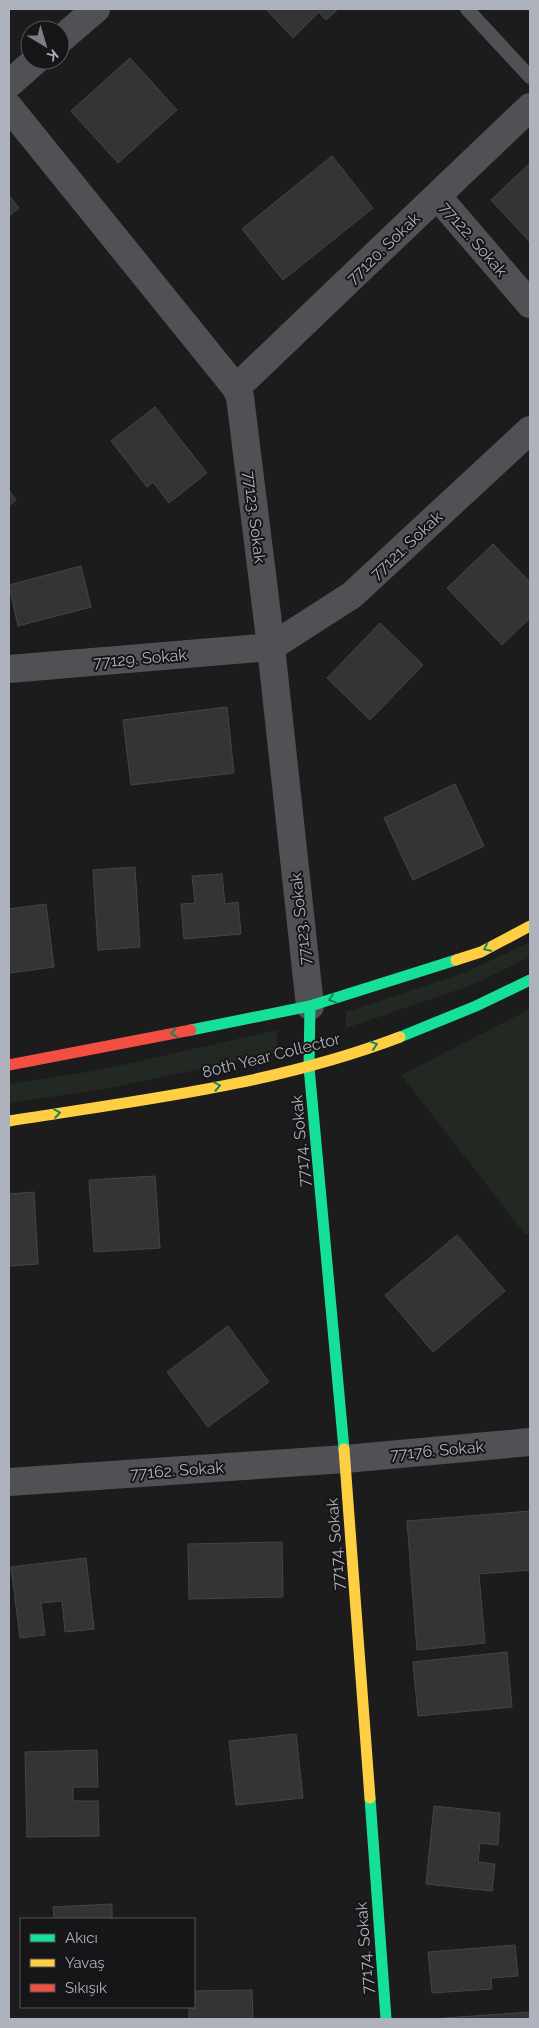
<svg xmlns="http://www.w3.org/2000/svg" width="539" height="2028" font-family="Raleway,sans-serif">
  <rect width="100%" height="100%" fill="#1c1c1c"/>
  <g fill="#222923">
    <path d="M530,942v15l-58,28 -126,43v-16l120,-40z"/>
    <path d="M530,1009v225h-5l-124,-159z"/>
    <path d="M277,1030l1,23 -173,36 -96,14v-19l91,-14z"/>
  </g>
  <g fill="#343434" stroke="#444548">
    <path d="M266,9h72l-12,11 -7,-8 -26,26z"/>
    <path d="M130,58l47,52 -59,53 -47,-52z"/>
    <path d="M332,156l41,52 -90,72 -41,-51z"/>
    <path d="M530,163v79l-39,-42z"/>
    <path d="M9,195l10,13 -10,8z"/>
    <path d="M155,407l52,66 -38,30 -16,-21 -6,5 -36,-46z"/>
    <path d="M9,490l7,10 -7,6z"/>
    <path d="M493,544l37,38v36l-28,27 -55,-57z"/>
    <path d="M81,566l10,41 -73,19 -9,-41z"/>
    <path d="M380,623l43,42 -53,55 -43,-42z"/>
    <path d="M227,707l7,66 -103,12 -8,-65z"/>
    <path d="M455,784l29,62 -71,34 -29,-62z"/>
    <path d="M135,867l5,80 -42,3 -5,-80z"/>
    <path d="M222,874l3,30 13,-2 3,32 -57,5 -3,-35 14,-1 -3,-27z"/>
    <path d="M46,904l8,63 -45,6v-64z"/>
    <path d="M155,1176l5,72 -66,4 -5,-72z"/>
    <path d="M34,1192l4,72 -29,2v-72z"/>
    <path d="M457,1235l48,56 -72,61 -48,-57z"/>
    <path d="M228,1326l41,56 -61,45 -41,-55z"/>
    <path d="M530,1511v59l-51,4 6,69 -68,7 -10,-129z"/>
    <path d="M282,1542l1,55 -94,2 -1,-55z"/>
    <path d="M86,1558l8,71 -29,3 -3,-31 -21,2 4,32 -25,3 -9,-71z"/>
    <path d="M507,1652l5,55 -94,9 -5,-54z"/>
    <path d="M296,1734l7,64 -67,7 -7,-64z"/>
    <path d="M97,1750l1,37h-25v14h25l1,35 -72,1 -2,-85z"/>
    <path d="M434,1806l66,7 -2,32 -18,-2 -2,19 17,2 -3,27 -66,-7z"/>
    <path d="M112,1904v15h-58l-1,-12z"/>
    <path d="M515,1945l3,31 -27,2 1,11 -60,4 -4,-41z"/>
    <path d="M252,1990l1,29h-64v-12h5v-16z"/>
    <path d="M530,2012v7h-99z"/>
  </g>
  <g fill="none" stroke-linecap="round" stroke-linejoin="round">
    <path stroke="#505155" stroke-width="14" d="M467,9l63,68"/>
    <g stroke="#505155" stroke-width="28">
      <path d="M60,40l36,-31"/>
      <path d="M9,84l27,-24"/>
      <path d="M9,107l227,281 4,9 31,250 39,359"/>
      <path d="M437,196l93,108"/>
      <path d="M236,388l294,-281"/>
      <path d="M9,669l262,-22 81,-52 178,-165"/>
      <path d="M9,1482l336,-23 185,-17"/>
    </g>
    <g stroke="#16e098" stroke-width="11">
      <path d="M310,1006l-1,61 35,382"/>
      <path d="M191,1030l119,-24 146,-46"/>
      <path d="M400,1037l76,-31 54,-26"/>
      <path d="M370,1798l16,221"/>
    </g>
    <g stroke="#ffcf43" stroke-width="11">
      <path d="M456,960l25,-8 49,-26"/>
      <path d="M9,1121c132,-21 265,-36 391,-84"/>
      <path d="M344,1449l26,349"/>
    </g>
    <path stroke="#f24e42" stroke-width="11" d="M9,1065l182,-35"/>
  </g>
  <defs><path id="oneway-chevron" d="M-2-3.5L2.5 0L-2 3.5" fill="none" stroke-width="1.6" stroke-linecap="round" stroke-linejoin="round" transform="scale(1.25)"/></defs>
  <g stroke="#16855e">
    <use href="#oneway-chevron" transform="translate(487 948) rotate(154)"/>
    <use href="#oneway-chevron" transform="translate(332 999) rotate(162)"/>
    <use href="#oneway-chevron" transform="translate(174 1033) rotate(169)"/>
    <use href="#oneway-chevron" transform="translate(374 1045) rotate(-18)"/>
    <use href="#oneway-chevron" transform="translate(217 1086) rotate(-11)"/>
    <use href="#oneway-chevron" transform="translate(57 1113) rotate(-9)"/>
  </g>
  <g text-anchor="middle" stroke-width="4" stroke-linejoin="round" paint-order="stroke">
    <g font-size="16" fill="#aeb2bc" stroke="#161618">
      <text transform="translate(474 239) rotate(49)" y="6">77122. Sokak</text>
      <text transform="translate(383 248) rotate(-44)" y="6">77120. Sokak</text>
      <text transform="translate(255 517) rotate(83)" y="6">77123. Sokak</text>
      <text transform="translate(406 545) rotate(-43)" y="6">77121. Sokak</text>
      <text transform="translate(140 658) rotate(-5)" y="6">77129. Sokak</text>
      <text transform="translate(300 919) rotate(-96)" y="6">77123. Sokak</text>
      <text transform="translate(271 1055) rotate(-14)" y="6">80th Year Collector</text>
      <text transform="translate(300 1141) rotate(-95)" y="6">77174. Sokak</text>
      <text transform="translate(437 1450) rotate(-5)" y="6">77176. Sokak</text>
      <text transform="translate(177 1470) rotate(-4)" y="6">77162. Sokak</text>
      <text transform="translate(335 1544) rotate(-94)" y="6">77174. Sokak</text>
      <text transform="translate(364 1948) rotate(-94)" y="6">77174. Sokak</text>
    </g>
  </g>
  <rect width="539" height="2028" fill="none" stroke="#aeb2bc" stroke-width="20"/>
  <rect x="20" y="1918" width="175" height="90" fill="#161618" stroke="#53545a"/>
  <rect x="30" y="1934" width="25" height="8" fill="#16e098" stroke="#53545a"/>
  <text x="65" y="1943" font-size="15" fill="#aeb2bc">Akıcı</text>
  <rect x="30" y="1959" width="25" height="8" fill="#ffcf43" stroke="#53545a"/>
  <text x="65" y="1968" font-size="15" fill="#aeb2bc">Yavaş</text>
  <rect x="30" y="1984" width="25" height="8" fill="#f24e42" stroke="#53545a"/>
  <text x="65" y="1993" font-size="15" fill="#aeb2bc">Sıkışık</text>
  <g transform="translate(45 45) rotate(142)"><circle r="24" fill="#161618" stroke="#53545a"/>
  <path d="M0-4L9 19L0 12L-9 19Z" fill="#7b7e84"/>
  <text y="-8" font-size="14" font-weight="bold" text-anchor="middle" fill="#aeb2bc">K</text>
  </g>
</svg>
